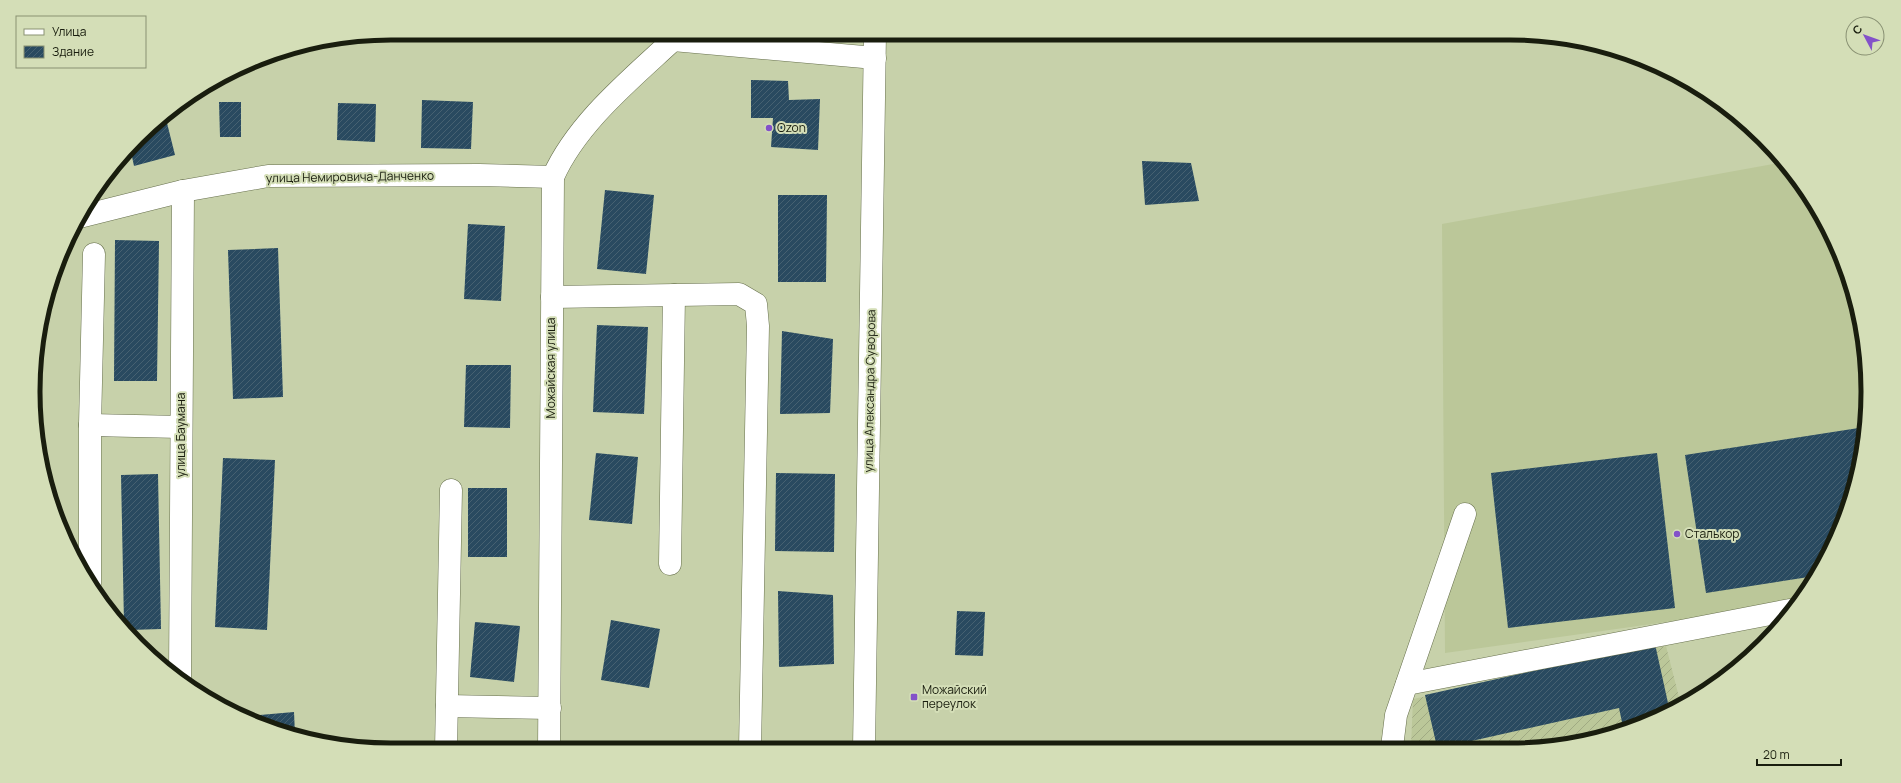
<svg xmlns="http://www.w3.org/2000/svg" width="1901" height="783" font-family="Manrope,sans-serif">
  <defs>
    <pattern id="industrial-furrows" width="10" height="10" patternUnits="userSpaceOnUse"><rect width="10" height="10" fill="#bbc799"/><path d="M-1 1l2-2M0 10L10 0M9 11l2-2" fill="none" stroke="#a0aa83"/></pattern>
    <pattern id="building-hatch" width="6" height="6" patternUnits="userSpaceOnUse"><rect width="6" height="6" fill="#294a60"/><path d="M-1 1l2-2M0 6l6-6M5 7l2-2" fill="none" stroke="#466171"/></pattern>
  </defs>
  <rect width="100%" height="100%" fill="#c7d1aa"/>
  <path fill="#bbc799" d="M1784,162l10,11 37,60 25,65 11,70 -2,70 -16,69 -42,84 -12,13 -350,49 -3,-429z"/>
  <path fill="url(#industrial-furrows)" d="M1666,646l15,59 -13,8 -111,34h-146l2,-48z"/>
  <g fill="url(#building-hatch)">
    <path d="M751,80l37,1 1,19 31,-1 -2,51 -47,-3 2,-29h-22z"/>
    <path d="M422,100l51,2 -2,47 -50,-1z"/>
    <path d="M219,102h22v35h-21z"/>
    <path d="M338,103l38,1 -1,38 -38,-2z"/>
    <path d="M165,115l10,40 -41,11 -3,-14 24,-30z"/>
    <path d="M1142,161l49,2 8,38 -54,4z"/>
    <path d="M605,190l49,5 -8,79 -49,-5z"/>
    <path d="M778,195h49l-1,87h-48z"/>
    <path d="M468,224l37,2 -4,75 -37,-2z"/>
    <path d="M115,240l44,1 -2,140h-43z"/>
    <path d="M278,248l5,149 -50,2 -5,-149z"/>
    <path d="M597,325l51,2 -4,87 -51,-2z"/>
    <path d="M782,331l51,8 -3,74 -50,1z"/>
    <path d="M466,365h45l-1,63 -46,-1z"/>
    <path d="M1865,427v11l-16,69 -34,69 -109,17 -21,-138z"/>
    <path d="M596,453l42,4 -6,67 -43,-4z"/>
    <path d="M1657,453l18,155 -167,20 -17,-155z"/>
    <path d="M223,458l52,2 -8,170 -52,-3z"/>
    <path d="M776,473l59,1 -1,78 -59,-1z"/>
    <path d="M158,474l3,155 -31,1 -6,-7 -3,-148z"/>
    <rect x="468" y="488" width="39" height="69"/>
    <path d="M778,591l55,4 1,69 -55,3z"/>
    <path d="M957,611l28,1 -2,44 -28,-1z"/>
    <path d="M611,620l49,9 -11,59 -48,-8z"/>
    <path d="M475,622l45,4 -6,56 -44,-5z"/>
    <path d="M1655,644l15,68 -2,1 -45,14 -4,-19 -174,39h-8l-12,-52z"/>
    <path d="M294,712l1,22 -19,-3 -28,-15z"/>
    <path d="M474,743l42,1v6h-43z"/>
  </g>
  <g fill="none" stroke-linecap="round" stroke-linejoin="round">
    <defs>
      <g id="minor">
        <path d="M673,40l202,18"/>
        <path d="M79,217l104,-26 85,-15 211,-1 74,2"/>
        <path d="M552,297l187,-3 17,10 2,22 -8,423"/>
        <path d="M90,425l4,-171"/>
        <path d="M670,564l4,-269"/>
        <path d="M90,583v-158l91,2"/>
        <path d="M180,679l3,-488"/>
        <path d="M1407,684l383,-74"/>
        <path d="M447,706l103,2"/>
        <path d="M1392,747l4,-32 69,-201"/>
        <path d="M446,750l5,-260"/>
        <path d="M549,750l4,-573c24,-54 77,-97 120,-137v-7"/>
      </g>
      <path id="major" d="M864,749l11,-716"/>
    </defs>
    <use href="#minor" stroke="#67704d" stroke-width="23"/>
    <use href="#major" stroke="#67704d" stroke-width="23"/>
    <use href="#minor" stroke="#fff" stroke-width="22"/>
    <use href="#major" stroke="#fff" stroke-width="22"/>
  </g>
  <g fill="#8351c9" stroke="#d4deb7" stroke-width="1.5">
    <circle cx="769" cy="128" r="4"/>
    <circle cx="1677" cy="534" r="4"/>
    <rect x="910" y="693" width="8" height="8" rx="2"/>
  </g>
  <g text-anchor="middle" stroke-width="4" stroke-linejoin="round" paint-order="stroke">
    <g font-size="12" fill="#191d0e" stroke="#d4deb7" text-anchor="start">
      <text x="777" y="132">Ozon</text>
      <text x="1685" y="538">Сталькор</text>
      <text x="922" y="694">Можайский<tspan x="922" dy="14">переулок</tspan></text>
    </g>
    <g font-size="12" fill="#191d0e" stroke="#d4deb7">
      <text transform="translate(350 177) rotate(-1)" y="4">улица Немировича-Данченко</text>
      <text transform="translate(551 368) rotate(-90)" y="4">Можайская улица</text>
      <text transform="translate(870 391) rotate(-89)" y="4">улица Александра Суворова</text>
      <text transform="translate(181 435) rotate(-90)" y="4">улица Баумана</text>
    </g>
  </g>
  <path d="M0 0H1901V783H0ZM391 40H1510A351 351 0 0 1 1861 391V392A351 351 0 0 1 1510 743H391A351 351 0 0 1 40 392V391A351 351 0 0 1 391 40Z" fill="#d4deb7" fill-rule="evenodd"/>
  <path fill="none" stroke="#191d0e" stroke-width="5" d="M391 40H1510A351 351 0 0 1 1861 391V392A351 351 0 0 1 1510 743H391A351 351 0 0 1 40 392V391A351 351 0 0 1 391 40Z"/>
  <rect x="16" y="16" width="130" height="52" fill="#d4deb7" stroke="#899173"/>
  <rect x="24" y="29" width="20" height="6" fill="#ffffff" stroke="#899173"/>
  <text x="52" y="36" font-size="12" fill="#191d0e">Улица</text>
  <rect x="24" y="46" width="20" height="12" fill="url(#building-hatch)" stroke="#899173"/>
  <text x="52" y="56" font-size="12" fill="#191d0e">Здание</text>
  <g transform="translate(1865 36) rotate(311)"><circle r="19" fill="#d4deb7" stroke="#899173"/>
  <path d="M0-3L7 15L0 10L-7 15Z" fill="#8351c9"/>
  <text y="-6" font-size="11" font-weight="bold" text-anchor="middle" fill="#191d0e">С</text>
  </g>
  <path d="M1757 759v6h84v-6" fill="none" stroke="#191d0e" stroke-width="2"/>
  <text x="1763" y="759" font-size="12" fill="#191d0e" stroke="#d4deb7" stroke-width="3" paint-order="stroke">20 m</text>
</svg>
